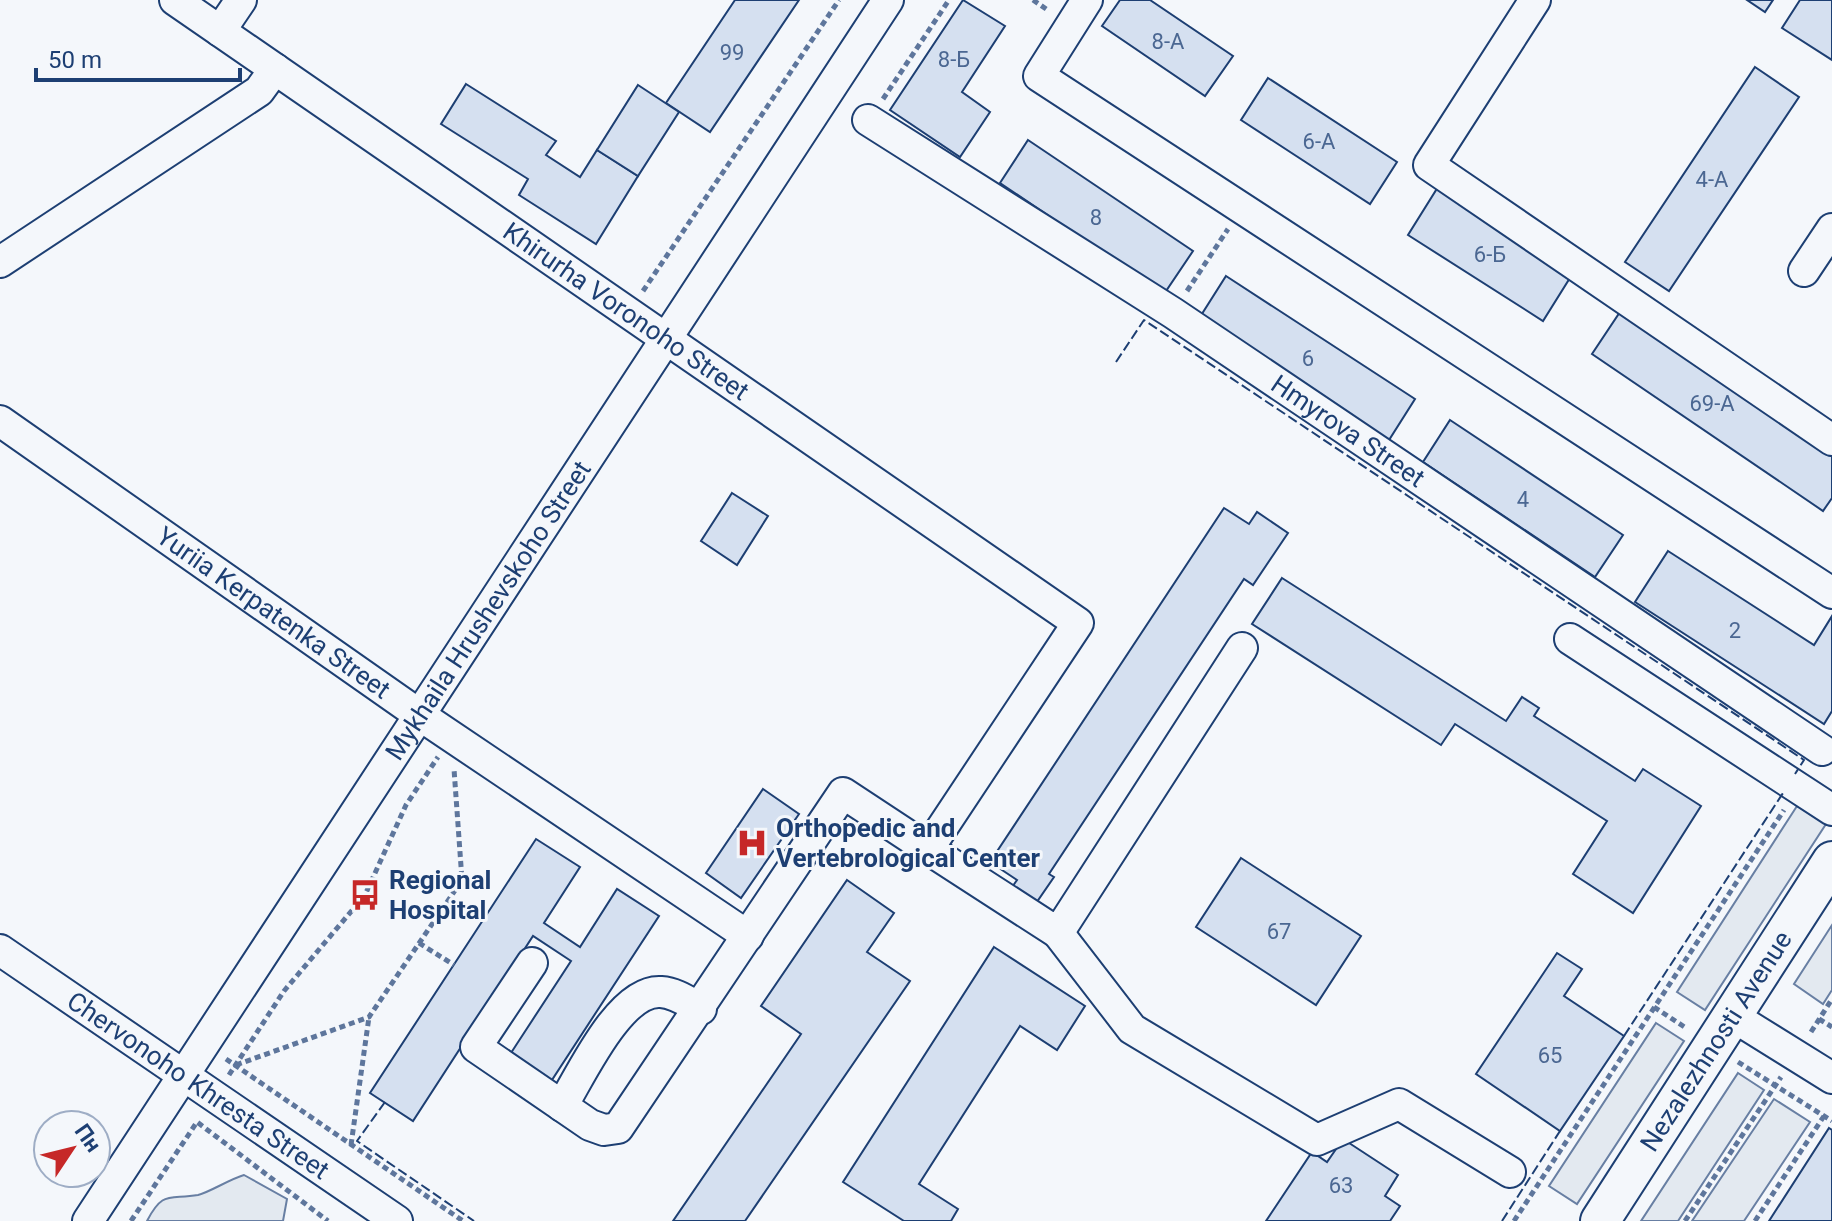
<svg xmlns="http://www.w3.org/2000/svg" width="1832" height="1221" font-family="Roboto,sans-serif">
  <rect width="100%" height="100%" fill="#f4f7fb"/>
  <g fill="#e3e9f0" stroke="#687fa3" stroke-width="2">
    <path d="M1797,806l29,18 -121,186 -28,-18z"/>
    <path d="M1832,925v65l-9,14 -29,-20z"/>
    <path d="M1656,1023l28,18 -107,163 -28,-18z"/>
    <path d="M1738,1073l26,17 -86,131h-37z"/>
    <path d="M1774,1099l36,23 -66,99h-52z"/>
    <path d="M244,1175l43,24 -4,22h-136c16,-31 22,-21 51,-26 10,-2 32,-16 46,-20z"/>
  </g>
  <g fill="#d5e0f0" stroke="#1d3f73" stroke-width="2">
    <path d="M735,0h64l-89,132 -44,-29z"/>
    <path d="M963,0l42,26 -43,66 28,20 -30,45 -70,-47z"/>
    <path d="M1120,0h30l83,56 -28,40 -103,-70z"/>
    <path d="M1747,0h26l-8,12z"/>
    <path d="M1800,0h32v60l-50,-32z"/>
    <path d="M1755,67l44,30 -130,194 -44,-29z"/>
    <path d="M1268,78l129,84 -27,42 -129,-84z"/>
    <path d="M466,84l90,57 -10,14 34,22 17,-27 41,26 -42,68 -77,-49 9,-16 -87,-55z"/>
    <path d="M638,85l41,27 -41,64 -41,-26z"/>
    <path d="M1028,140l165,111 -29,43 -164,-111z"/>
    <path d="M1438,187l135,86 -30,48 -135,-86z"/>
    <path d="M1226,276l189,123 -26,41 -189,-123z"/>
    <path d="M1622,309l210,143v46l-9,13 -231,-157z"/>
    <path d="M1450,420l173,115 -28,42 -172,-115z"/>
    <path d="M732,493l36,23 -31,49 -36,-24z"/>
    <path d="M1224,508l25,16 8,-12 31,21 -35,52 -9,-6 -195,295 5,3 -22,32 -24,-16 9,-13 -27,-18z"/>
    <path d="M1668,551l146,94 18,-29v95l-8,13 -189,-122z"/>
    <path d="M1282,578l224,143 16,-24 17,11 -5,8 101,65 8,-12 58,37 -68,107 -60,-39 34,-53 -152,-97 -14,21 -189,-121z"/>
    <path d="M763,789l36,25 -58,84 -35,-25z"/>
    <path d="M536,839l44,28 -36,56 36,24 37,-58 42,27 -111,170 -41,-27 64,-98 -38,-25 -120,185 -43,-28z"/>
    <path d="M1241,858l120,78 -45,69 -120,-78z"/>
    <path d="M847,880l47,33 -27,39 43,29 -165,240h-72l128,-187 -40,-28z"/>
    <path d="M994,947l91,59 -28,44 -37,-24 -101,158 39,25 -7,12h-47l-61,-39z"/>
    <path d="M1557,953l25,16 -18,27 60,40 -64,95 -84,-57z"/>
    <path d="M1829,1128l3,2v91h-63z"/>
    <path d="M1343,1139l55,36 -13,21 15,10 -10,15h-124l46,-69 15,10z"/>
  </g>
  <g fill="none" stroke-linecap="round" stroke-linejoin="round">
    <defs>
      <g id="minor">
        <path id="s1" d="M175,0l903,623 -150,226 -85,-56 -225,335 -14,2 -14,-5 -114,-78 56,-84"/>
        <path d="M1087,0l-48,76 793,517"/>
        <path d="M1535,0l-106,165 403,275"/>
        <path d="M220,31l21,-31"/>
        <path id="s2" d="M868,120l305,193 649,437"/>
        <path d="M0,262l259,-171 16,-22"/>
        <path d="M1804,271l28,-42"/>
        <path id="s3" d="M0,421l421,295 327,220"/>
        <path d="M1570,639l262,171"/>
        <path d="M928,849l130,84 184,-285"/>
        <path d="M1058,933l74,96 185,111 82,-36 111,68"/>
        <path id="s4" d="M0,950l397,271"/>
        <path d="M1734,1017l98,61"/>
        <path d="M562,1106c19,-31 58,-117 99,-114 15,1 27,10 40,17"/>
        <path id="s5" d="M88,1221l800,-1221"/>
      </g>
      <g id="major">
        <path id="s6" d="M1600,1221l232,-360"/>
      </g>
    </defs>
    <use href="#minor" stroke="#1d3f73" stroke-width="34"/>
    <use href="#major" stroke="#1d3f73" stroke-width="42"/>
    <g stroke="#5e769c" stroke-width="5" stroke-dasharray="6 4" stroke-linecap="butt">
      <path d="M1033,0l16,11"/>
      <path d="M883,99l66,-99"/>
      <path d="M643,291l196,-291"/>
      <path d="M1187,291l41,-62"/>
      <path d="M419,943l35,22"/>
      <path d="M1654,1007l32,21"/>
      <path d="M1819,1019l13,8"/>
      <path d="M1811,1032l21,-33"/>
      <path d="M226,1059l237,162"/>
      <path d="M1738,1062l94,59"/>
      <path d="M236,1065l133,-48 93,-137 -8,-111"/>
      <path d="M229,1075l55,-84 81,-96 41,-90 32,-48"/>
      <path d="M351,1145l18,-128"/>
      <path d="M131,1221l66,-99 131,99"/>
      <path d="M1514,1221l270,-411"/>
      <path d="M1685,1221l96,-144"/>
      <path d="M1755,1221l69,-105"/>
    </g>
    <use href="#minor" stroke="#f4f7fb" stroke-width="30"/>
    <use href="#major" stroke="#f4f7fb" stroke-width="38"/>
    <g stroke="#1d3f73" stroke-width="2" stroke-dasharray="10 4" stroke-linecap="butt">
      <path d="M1116,362l28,-42 660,440 -9,14"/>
      <path d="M1624,1036l161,-246"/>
      <path d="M385,1102l-28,39 117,80"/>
      <path d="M1502,1221l58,-90"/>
    </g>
  </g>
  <defs>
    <symbol id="hospital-bare" viewBox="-9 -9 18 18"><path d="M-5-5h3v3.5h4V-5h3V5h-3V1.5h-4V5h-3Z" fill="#c62828" stroke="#f4f7fb" stroke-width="2.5" paint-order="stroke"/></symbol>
    <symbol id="bus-bare" viewBox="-9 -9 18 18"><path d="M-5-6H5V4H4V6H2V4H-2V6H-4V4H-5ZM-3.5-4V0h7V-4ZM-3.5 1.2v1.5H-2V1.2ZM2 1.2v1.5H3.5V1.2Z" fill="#c62828" stroke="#f4f7fb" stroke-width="2.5" paint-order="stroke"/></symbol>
  </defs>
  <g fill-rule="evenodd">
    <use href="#hospital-bare" x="730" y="821" width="44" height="44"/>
    <use href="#bus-bare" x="343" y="873" width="44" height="44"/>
  </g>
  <g text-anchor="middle" stroke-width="6" stroke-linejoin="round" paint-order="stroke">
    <g font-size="22" fill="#4b6792">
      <text x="1168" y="49">8-А</text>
      <text x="732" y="60">99</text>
      <text x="954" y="67">8-Б</text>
      <text x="1319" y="149">6-А</text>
      <text x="1712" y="187">4-А</text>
      <text x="1096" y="225">8</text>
      <text x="1490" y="262">6-Б</text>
      <text x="1308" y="366">6</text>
      <text x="1712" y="411">69-А</text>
      <text x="1523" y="507">4</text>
      <text x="1735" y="638">2</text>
      <text x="1279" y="939">67</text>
      <text x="1550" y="1063">65</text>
      <text x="1341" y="1193">63</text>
    </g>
    <g font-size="26" fill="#1d3f73" stroke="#f4f7fb">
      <text dy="9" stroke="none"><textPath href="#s1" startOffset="548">Khirurha Voronoho Street</textPath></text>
      <text dy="9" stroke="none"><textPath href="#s2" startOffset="572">Hmyrova Street</textPath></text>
      <text dy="9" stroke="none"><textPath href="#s5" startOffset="730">Mykhaila Hrushevskoho Street</textPath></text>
      <text dy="9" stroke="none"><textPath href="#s3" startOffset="334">Yuriia Kerpatenka Street</textPath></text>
      <text dy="9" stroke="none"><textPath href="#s6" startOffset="214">Nezalezhnosti Avenue</textPath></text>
      <text dy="9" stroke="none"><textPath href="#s4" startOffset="240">Chervonoho Khresta Street</textPath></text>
    </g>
    <g font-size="26" font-weight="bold" fill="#1d3f73" stroke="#f4f7fb" text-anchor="start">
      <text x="776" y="837">Orthopedic and<tspan x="776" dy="30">Vertebrological Center</tspan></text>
      <text x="389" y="889">Regional<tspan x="389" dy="30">Hospital</tspan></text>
    </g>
  </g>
  <g transform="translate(72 1149) rotate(55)"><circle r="38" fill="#f4f7fb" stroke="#9eadc5" stroke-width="2"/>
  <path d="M0-6L14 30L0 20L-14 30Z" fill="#c62828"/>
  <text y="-12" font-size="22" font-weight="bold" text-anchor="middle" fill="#1d3f73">Пн</text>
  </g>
  <path d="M36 68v12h204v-12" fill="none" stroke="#1d3f73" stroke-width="4"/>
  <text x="48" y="68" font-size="24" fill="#1d3f73" stroke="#f4f7fb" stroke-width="6" paint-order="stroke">50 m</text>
</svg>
